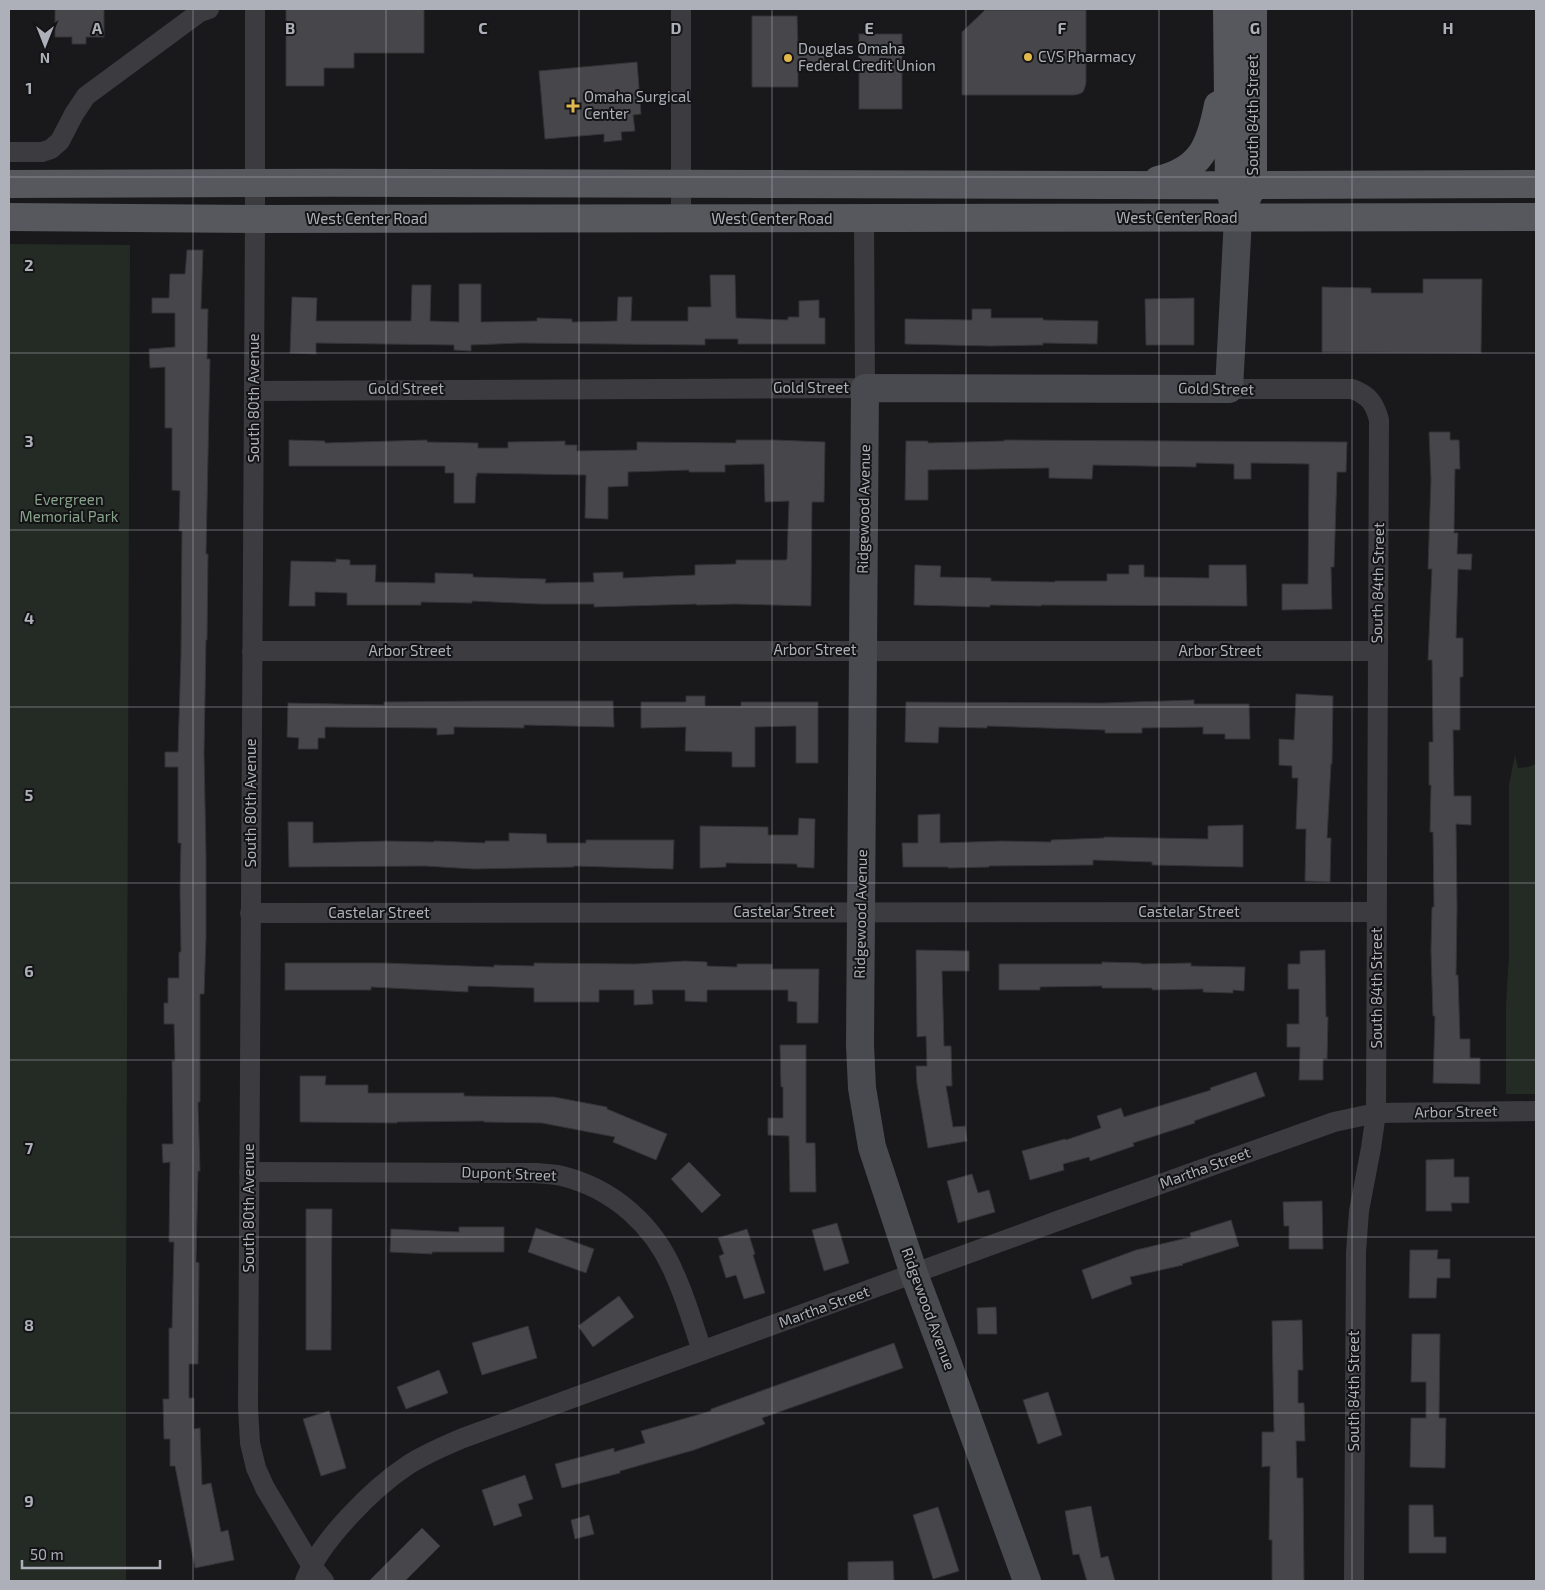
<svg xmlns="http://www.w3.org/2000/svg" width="1545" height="1590" font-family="'Exo 2',sans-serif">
  <rect width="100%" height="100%" fill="#19191b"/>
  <g fill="#242b25">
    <path d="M9,244l121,1 -4,1061v275h-117z"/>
    <path d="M1515,755l3,13 10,-1 8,-3v330h-30v-87l3,-52v-170z"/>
  </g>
  <g fill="#47464b" stroke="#343337">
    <path d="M55,9h49v28h-18v7h-14v-7h-17z"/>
    <path d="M286,9h138v44h-70v15h-30v18h-38z"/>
    <path d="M985,10h101v72l-1,5 -2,5 -4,2 -5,1h-112v-63z"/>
    <path d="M752,16h45l1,32h26v20h-26v19h-46z"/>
    <rect x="859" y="34" width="43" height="75"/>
    <path d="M637,62l4,52 -8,1 2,16 -14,1 1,8 -18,2v-8l-59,5 -6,-68z"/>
    <path d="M187,250h16l-2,59h7l-1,50h3l-4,195h2l-1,86h-1l-2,113 2,102v82l-2,57h-4v108h-2l2,69h-2l-2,91 3,1 -1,101h-9v34h5v31l6,-1 2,57 9,-2 10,49 7,-2 6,30 -39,8 -20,-102h-5v-27h-6l-1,-40h6v-71h3l2,-86h-5l1,-80 -7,1 -1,-19h11l-1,-83h3l-1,-37h-10v-21h4v-25h11v-26h2l-1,-62 1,-47h-3v-76h-13v-15h13l3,-97 1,-124h-3l1,-40 -8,-1v-62h-7v-61l-15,1 -1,-19 26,-2v-34h-23v-15h17l1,-24h15z"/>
    <path d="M710,275h25l1,43 52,2v-3h11v-16l20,-1v18h6v26h-87v-5h-33v6l-184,-2 -50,2v6l-17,-1v-5l-138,-2v11l-26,-1 2,-56 25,1 -1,23h95l1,-36h19l-1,36 29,1v-38h22v38l56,-1v-3l35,1v3l45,-1 1,-24h14l-1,24h57v-14h23z"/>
    <path d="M1423,279h59l-1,74 -159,-1v-65l49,1v5h52z"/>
    <path d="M1194,298v47h-48l-1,-46z"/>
    <path d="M972,309h19v9h52v2l55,1 -1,23 -54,-1v2l-52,1 -86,-2v-25l67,1z"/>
    <path d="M1429,432h21v8h9l1,29h-5l-1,64h4l-1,21h15l-1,16 -13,-1 -2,69h7v39h-3v53h-7l1,66h17v29l-15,-1 1,83 -1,68h2l2,64h10v19h10v26l-47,-1 2,-67h-2l-2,-66 1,-43h2l-1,-75h-3l1,-47h-2v-43h4l-1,-82h-4l4,-91h-4l3,-90z"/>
    <path d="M289,440l36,1v2l102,-3v2l51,1v5h30v-6l57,-1v4h12v6l60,-1v-8l99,1v-3h39l50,2 -1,60h-12l-1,104 -76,-2 -38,1 -1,-1 -102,3v-3h-54l-68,-3v2l-51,-1v3h-74v-12l-32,-1v14h-26l2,-45 45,1v-3l14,1v5h26l-1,17 60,1v-10l38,1v3l73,2 -1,4 49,-1 -1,-9 30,-1v6l72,-3v-10l41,-1v-4h50l1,-1 2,-58 -24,1 -1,-38 -39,1v7h-36v-2l-61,2v14l-20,1v32l-23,-1 1,-43 -109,-2v3h-1l-1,27h-21v-30h-9v-7h-156z"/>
    <path d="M1004,440l343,2 -1,30h-9l-3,95h-3l1,42 -50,1v-26h26l1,-120 -58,-1v16h-17v-15l-38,-1v4l-103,-2 -1,14 -43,-1v-10l-121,2v30h-23l1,-59h22v2l76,-2z"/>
    <path d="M915,565l26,1 -1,11 51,1v3l64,1v-1h52v-7h22v-9h15v12l65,1v-13h37l1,41 -206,-1v1l-51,-1v2l-76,-2z"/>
    <path d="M1296,694l37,2 -1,68h-1l-4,74h4l-1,44 -25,-1 1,-52h-10l2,-51h-6v-12l-13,-1v-26l15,1z"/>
    <path d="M686,696h19v10h36v-4h77v61h-22v-37l-41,1v40h-23v-15l-47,-1 1,-24 -45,1v-26h45z"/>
    <path d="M1194,700v4h55l1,35h-25v-5h-22v-7l-61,1v5h-37v-3l-118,-4v2l-48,-1 -1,16 -33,-1 1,-40 197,1z"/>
    <path d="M487,701h126l1,26 -90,-2v3l-70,-1v7l-17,1v-7l-112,-1v11h-7v11h-20l1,-11 -12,-1 1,-34 96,2v-3z"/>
    <path d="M940,814v29l62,-2 49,1v-2l53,-2v-1l104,2v-13l35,-1v42l-91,-2v-3l-59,-2v5l-104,1v1l-41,1v-1h-45l-1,-24h16v-28z"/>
    <path d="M799,818l16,1 -1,49 -17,-1v-3l-71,-1v4l-26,1v-42l68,1v8h30z"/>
    <path d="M288,822h25v21l73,-2 48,1v-1l51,2v-2h24v-8l37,1 1,9h39v-3h88l-1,29 -99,-3v1l-100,2 -49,-3 -136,1z"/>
    <path d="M916,950l53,1v20h-27l2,75h7l1,40h-6l7,41 12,-1 2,15 -39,7 -11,-64 -1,-18h11l-1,-30 -9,1z"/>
    <path d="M1325,950l1,67h2l-1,42h-4v21h-24l1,-33h-13v-23h12v-35h-11v-25h12v-13z"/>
    <path d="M685,961l22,1v4l30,1v-3h35v5h47l-1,54h-21v-21l-9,-1v-11h-81v12l-22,-1v-11h-33l1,14 -19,1v-15h-35v12h-65v-14l-66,-2v6l-97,-5v3h-86v-27h98l111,4v-2l40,1v-3l101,1z"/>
    <path d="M1102,962l39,1v1l50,-1v3l54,1 -1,24 -11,-1v3l-30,-1v-3l-51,1v-2h-50v-2l-62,1v3h-41v-26h103z"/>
    <path d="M780,1045h26v98h9l1,49h-26l-1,-56 -21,-1v-17h15v-31h-2z"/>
    <path d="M1256,1072l9,24 -71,25 1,2 -62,20 1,3 -44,15 -1,-4 -26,7 1,6 -34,10 -8,-29 43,-12 1,1 35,-12 -4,-12 24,-8 3,9 87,-27 -1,-2z"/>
    <path d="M300,1076h26l-1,9h43v8h96v3l90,1 53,10v2l60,25 -11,26 -43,-18 2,-5 -73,-14 -58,-1v-1l-87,1v1l-97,-1z"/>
    <path d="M1454,1159v18h15v26h-18l1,8h-26v-51z"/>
    <path d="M689,1162l32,33 -19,18 -31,-34z"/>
    <path d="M972,1174l6,19 11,-3 6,22 -37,11 -11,-42z"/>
    <path d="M1322,1201l1,48h-34v-23h-5l-1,-24z"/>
    <path d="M306,1209h26l-1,141h-25z"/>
    <path d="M1231,1220l8,26 -57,18 1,1 -53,12 2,7 -40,15 -10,-29 54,-20 55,-13 -1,-4z"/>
    <path d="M837,1223l12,40 -25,8 -12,-41z"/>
    <path d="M459,1227h45v25h-72v2l-42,-2 1,-23 68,3z"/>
    <path d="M536,1228l58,21 -8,24 -58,-21z"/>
    <path d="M747,1229l8,25 -2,1 12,38 -21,6 -8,-24 -10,3 -7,-22 5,-2 -6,-16z"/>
    <path d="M1410,1250h28l-1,9h13v19h-13l-1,20h-27z"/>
    <path d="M619,1296l15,21 -41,30 -15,-21z"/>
    <path d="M996,1307l1,27h-19l-1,-26z"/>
    <path d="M1302,1320l1,50h-5v33h6l1,38h-9l1,37h6l1,103h-32v-41h-3l1,-74 -8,1v-35h12l-2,-111z"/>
    <path d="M528,1326l9,32 -55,17 -10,-32z"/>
    <path d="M1412,1334h28l-1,84h7l-1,50 -35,-1 1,-49h15v-36h-15z"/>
    <path d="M894,1343l9,25 -141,50 3,6 -71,26 -74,21v2l-58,15 -7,-24 59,-16v4l31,-9 -4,-12 70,-20v-2z"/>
    <path d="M439,1370l9,23 -42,16 -9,-22z"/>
    <path d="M1048,1392l14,43 -24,9 -15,-44z"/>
    <path d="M329,1411l17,57 -25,8 -18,-57z"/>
    <path d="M525,1475l8,24 -15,5 4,12 -28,10 -12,-36z"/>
    <path d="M1409,1505h24l1,32h12v16h-37z"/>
    <path d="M1091,1506l10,52 7,-2 7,25h-28l-8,-27 -6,1 -8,-44z"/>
    <path d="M938,1507l21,64 -26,8 -20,-64z"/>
    <path d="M589,1515l5,19 -19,5 -4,-19z"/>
    <path d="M422,1528l18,18 -35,35h-36z"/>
    <path d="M893,1561l1,20h-46v-19z"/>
  </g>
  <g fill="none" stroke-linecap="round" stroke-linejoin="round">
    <g stroke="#3b3b40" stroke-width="20">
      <path d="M255,9v210l-7,1188 2,36 6,25 9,20 46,77 13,16"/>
      <path d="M681,9v210"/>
      <path d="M9,152h33l9,-3 9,-8 14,-27 12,-18 114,-84 9,-3"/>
      <path d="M1229,389h123c17,6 23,15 27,31l-3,693 -5,35 -12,63 -3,41 -2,329"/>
      <path d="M254,391l611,-3 -1,-169"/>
      <path d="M252,651h1125"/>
      <path d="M250,913l1127,-1"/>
      <path d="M249,1172l287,1c8,1 18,1 26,3 52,13 93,50 113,99 11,24 18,50 27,75"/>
      <path d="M305,1581c14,-39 68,-93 103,-116 17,-11 36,-19 55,-27l597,-218 274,-98 42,-9 160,-2"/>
    </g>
    <path stroke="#494a50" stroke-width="28" d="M1027,1581l-82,-225 -31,-82 -42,-127 -10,-59 -2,-43 5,-657 364,1 9,-171"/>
    <g stroke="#57585e" stroke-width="28">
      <path d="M1227,9l2,176 4,17"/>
      <path d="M1158,180c43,-10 52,-34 60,-75"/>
      <path d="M9,184c509,-4 1018,4 1527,0"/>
      <path d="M1246,200l7,-15v-176"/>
      <path d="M9,217l246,2 1281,-2"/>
    </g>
  </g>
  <path fill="none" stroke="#adb0b9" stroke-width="1" stroke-opacity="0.55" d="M193,9v1572M386,9v1572M579,9v1572M772,9v1572M966,9v1572M1159,9v1572M1352,9v1572M9,177h1527M9,353h1527M9,530h1527M9,707h1527M9,883h1527M9,1060h1527M9,1237h1527M9,1413h1527"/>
  <g fill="#e1b84b" stroke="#141416" stroke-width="2">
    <circle cx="1028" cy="57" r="5"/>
    <circle cx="788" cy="58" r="5"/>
    <path d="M570.5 98.5h5v5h5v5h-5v5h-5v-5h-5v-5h5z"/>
  </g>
  <g text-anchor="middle" stroke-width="4" stroke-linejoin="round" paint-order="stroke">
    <g font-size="15" fill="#adb0b9" stroke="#141416" text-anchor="start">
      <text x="798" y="54">Douglas Omaha<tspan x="798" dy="17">Federal Credit Union</tspan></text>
      <text x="1038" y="62">CVS Pharmacy</text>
      <text x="584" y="102">Omaha Surgical<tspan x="584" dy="17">Center</tspan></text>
    </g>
    <g font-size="15" fill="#adb0b9" stroke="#141416">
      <text transform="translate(1253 115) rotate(-90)" y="5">South 84th Street</text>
      <text x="1177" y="223">West Center Road</text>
      <text x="367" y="224">West Center Road</text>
      <text x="772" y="224">West Center Road</text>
      <text x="811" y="393">Gold Street</text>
      <text x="406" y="394">Gold Street</text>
      <text transform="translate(1216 389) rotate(1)" y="5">Gold Street</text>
      <text transform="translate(254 398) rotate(-90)" y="5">South 80th Avenue</text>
      <text transform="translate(864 509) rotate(-89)" y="5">Ridgewood Avenue</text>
      <text transform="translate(1378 583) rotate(-89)" y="5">South 84th Street</text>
      <text x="815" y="655">Arbor Street</text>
      <text x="410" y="656">Arbor Street</text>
      <text x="1220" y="656">Arbor Street</text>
      <text transform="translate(251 803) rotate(-90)" y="5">South 80th Avenue</text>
      <text x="784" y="917">Castelar Street</text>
      <text x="1189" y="917">Castelar Street</text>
      <text x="379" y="918">Castelar Street</text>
      <text transform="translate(861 914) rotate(-89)" y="5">Ridgewood Avenue</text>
      <text transform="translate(1377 988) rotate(-90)" y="5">South 84th Street</text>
      <text transform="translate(1456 1112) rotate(-1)" y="5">Arbor Street</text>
      <text transform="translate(1205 1168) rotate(-20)" y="5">Martha Street</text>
      <text transform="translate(509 1174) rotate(2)" y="5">Dupont Street</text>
      <text transform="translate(249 1208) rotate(-90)" y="5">South 80th Avenue</text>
      <text transform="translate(824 1307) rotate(-20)" y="5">Martha Street</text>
      <text transform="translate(928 1309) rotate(70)" y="5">Ridgewood Avenue</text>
      <text transform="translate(1354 1391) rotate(-90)" y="5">South 84th Street</text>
    </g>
    <g font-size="15" fill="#86a289" stroke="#141416">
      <text x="69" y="505">Evergreen<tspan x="69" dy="17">Memorial Park</tspan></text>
    </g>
  </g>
  <g font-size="16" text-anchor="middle" font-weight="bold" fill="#adb0b9" stroke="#141416" stroke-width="4" stroke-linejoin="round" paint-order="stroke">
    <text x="97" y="34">A</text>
    <text x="290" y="34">B</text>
    <text x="483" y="34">C</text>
    <text x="676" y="34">D</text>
    <text x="869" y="34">E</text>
    <text x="1062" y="34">F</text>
    <text x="1255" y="34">G</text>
    <text x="1448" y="34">H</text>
    <text x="29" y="94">1</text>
    <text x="29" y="271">2</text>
    <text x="29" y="447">3</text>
    <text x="29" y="624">4</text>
    <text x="29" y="801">5</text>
    <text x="29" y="977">6</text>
    <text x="29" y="1154">7</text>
    <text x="29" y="1331">8</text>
    <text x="29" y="1507">9</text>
  </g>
  <rect width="1545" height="1590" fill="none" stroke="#adb0b9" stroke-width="20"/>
  <g transform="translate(45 45) rotate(180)" stroke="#141416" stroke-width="4" paint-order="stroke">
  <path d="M0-4L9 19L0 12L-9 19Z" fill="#adb0b9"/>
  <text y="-8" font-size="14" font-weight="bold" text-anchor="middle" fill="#adb0b9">N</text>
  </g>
  <path d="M22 1560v8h138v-8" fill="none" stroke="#adb0b9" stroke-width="2.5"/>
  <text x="30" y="1560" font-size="15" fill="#adb0b9" stroke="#141416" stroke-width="4" paint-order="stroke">50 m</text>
</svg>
